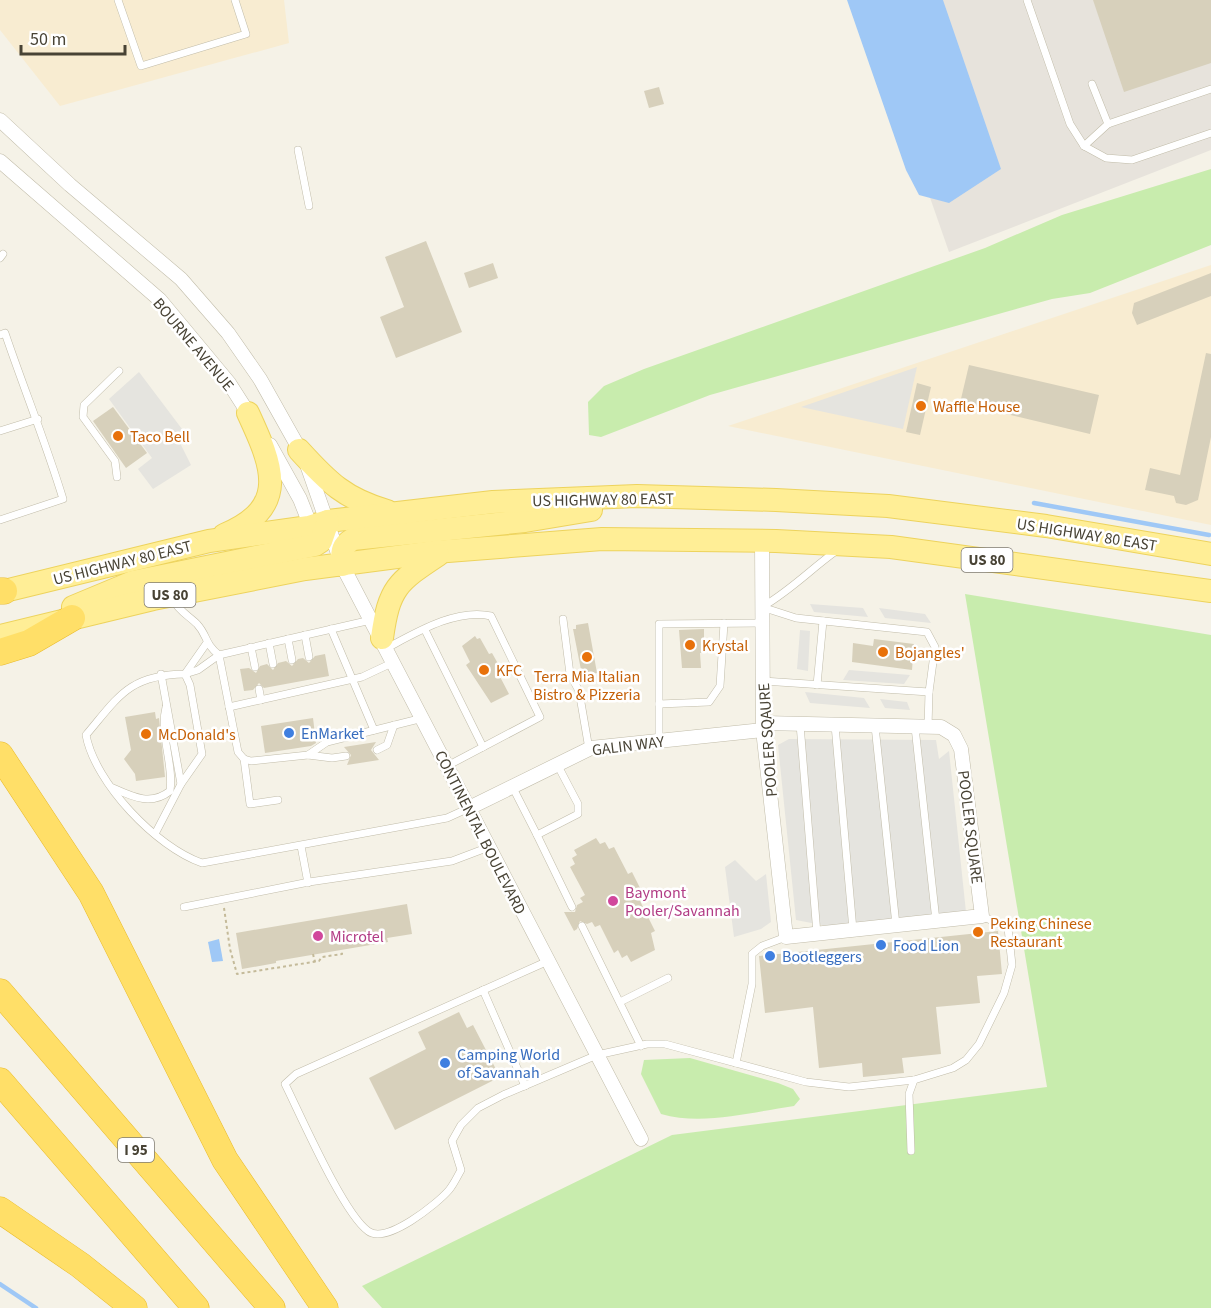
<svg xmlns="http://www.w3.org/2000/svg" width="1211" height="1308" font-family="'Source Sans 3',sans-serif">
  <rect width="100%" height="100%" fill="#f5f2e7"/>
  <g fill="#f8ecd1">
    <path d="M0,0h284l5,43 -229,63 -60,-76z"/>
    <path d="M1211,265v260l-483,-99z"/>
  </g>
  <path fill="#e7e3dc" d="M861,0h350v150l-262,102z"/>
  <g fill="#c8ecad">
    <path d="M1211,169v76l-121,48 -38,6 -342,96 -109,42 -12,-2 -1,-33 16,-16 40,-17 341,-121 77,-33z"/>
    <path d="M965,594l246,41v673h-829l-20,-22 310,-151 375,-48z"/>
    <path d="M690,1058l88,25 15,6 7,10 -6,7c-42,6 -91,20 -133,8l-20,-40 3,-14z"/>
  </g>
  <g fill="#e5e4df">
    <path d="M917,367l-14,62 -102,-22z"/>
    <path d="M139,372l49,65 -8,6 11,22 -38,24 -15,-20 14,-11 -43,-59z"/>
    <path d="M810,604l53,4 5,9 -54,-5z"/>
    <path d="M879,608l46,6 6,9 -46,-5z"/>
    <path d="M800,630l10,1 -2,40 -11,-2z"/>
    <path d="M849,670l61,5 -6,9 -61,-4z"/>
    <path d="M805,692l59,6 6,10 -60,-5z"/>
    <path d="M880,699l27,3 3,8 -25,-2z"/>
    <path d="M789,739l147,1 3,19 10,-8 17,161 -139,14 -31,-6 -18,-175z"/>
    <path d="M735,860l21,21 10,-7 5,48 -10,7 -27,8 -9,-70z"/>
  </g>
  <g fill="#9fc8f6">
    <path d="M847,0h96l58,169 -52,34 -30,-8 -13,-25z"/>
    <path d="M219,939l4,22 -11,1 -4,-20z"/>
  </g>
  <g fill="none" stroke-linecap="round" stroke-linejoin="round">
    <g stroke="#9fc8f6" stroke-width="4.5">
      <path d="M1034,503l175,32"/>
      <path d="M0,1284l36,24"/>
    </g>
  </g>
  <g fill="#d7d0bb">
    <path d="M1093,0h118v63l-87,29z"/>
    <path d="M659,87l5,17 -15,4 -5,-17z"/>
    <path d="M426,241l36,91 -66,26 -16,-41 24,-10 -19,-50z"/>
    <path d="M493,263l5,15 -29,10 -5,-15z"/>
    <path d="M1211,273v23l-74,29 -5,-12 2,-10z"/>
    <path d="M1206,353l5,1v83l-13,63 -12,5 -10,-2 -2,-7 -29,-6 5,-22 30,7z"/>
    <path d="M969,365l130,30 -9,39 -130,-31z"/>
    <path d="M917,383l14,4 -11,48 -14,-3z"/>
    <path d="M113,407l34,46 -21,15 -33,-47z"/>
    <path d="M588,623l9,50 -15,2 -9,-46h3v-4z"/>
    <path d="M704,629v24h-4l1,15h-19l-3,-38z"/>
    <path d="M475,636l2,3 3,-1 9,16 3,-1 9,16 -4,2 12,23 -18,9 -25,-38 4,-3 -8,-16z"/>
    <path d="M874,639l40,5 -2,26 -60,-8 1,-19 20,3z"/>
    <path d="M325,654l4,22 -65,12 -5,-5 -6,7 -9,1 -4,-22 9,-1 7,5 4,-7 7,-2 6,6 5,-7 8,-2 6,5 6,-7 5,-1 6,5 6,-7z"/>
    <path d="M155,712l1,7 3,-1 6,59 -29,4 -1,-7 -11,-15 7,-9 -6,-33z"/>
    <path d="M313,718l3,25 -5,3 -46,7 -4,-27z"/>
    <path d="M376,742l-5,8 8,10 -32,5 4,-10 -7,-8z"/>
    <path d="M596,838l4,6 5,-2 4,7 5,-2 14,27 4,-2 14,28 -5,3 14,28 -4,2 4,17 -24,12 -4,-7 -5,3 -4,-8 -4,3 -14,-28 -5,2 -3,-5 -5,2 -7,-3 -3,8 -3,2 -10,-19h11l2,-7 6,-3 -3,-4 5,-3 -15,-28 5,-3 -3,-6 5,-3 -3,-5z"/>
    <path d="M407,904l5,30 -25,4 1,4 -112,19v2l-34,6 -6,-36z"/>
    <path d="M998,931l4,43 -25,2 3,27 -44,4 5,47 -39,4 2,15 -41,4 -1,-14 -43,5 -6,-61 -48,6 -6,-57z"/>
    <path d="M459,1012l8,16 6,-3 27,52 -105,53 -26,-52 57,-29 -8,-17z"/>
  </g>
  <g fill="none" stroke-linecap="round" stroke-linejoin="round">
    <defs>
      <g id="lane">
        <path d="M118,0l23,66 105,-32 -11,-34"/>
        <path d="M1027,0l43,124 14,22 22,12 26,2 79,-27"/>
        <path d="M1092,84l16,40"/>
        <path d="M1084,146l24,-22 103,-35"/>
        <path d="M298,150l11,56"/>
        <path d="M0,258l3,-4"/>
        <path d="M0,335l5,-2c19,56 41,110 58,166l-63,21"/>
        <path d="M0,431l38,-12"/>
        <path d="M117,477l-2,-16 -32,-44 1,-12 35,-34"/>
        <path d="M173,600c6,11 16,16 24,24 11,12 7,19 22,31l152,-35"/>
        <path d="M762,607l34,11 131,14 8,15 -6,45 -166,-11"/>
        <path d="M762,607c28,-16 49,-38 74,-56"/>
        <path d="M563,619l7,55 9,17 10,58"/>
        <path d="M331,629l43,101"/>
        <path d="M425,630l58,117"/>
        <path d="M305,635l4,22"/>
        <path d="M288,639l4,21"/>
        <path d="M269,643l4,21"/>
        <path d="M206,644l-21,30c-56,1 -66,22 -99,61 9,48 70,112 116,128l245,-45 22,-10"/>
        <path d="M251,647l4,20"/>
        <path d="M387,648c30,-16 70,-40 104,-32l49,101 -93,49"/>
        <path d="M817,685l6,-64"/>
        <path d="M259,689l2,11"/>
        <path d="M659,704l50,-2 11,-16 4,-63"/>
        <path d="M229,707l133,-30 32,-15"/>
        <path d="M800,724l17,210"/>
        <path d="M835,725l18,205"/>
        <path d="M875,726l21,199"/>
        <path d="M915,727l21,194"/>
        <path d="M928,727l1,-35"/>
        <path d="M659,741v-117l103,-1"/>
        <path d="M377,750l10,-5 7,-20"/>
        <path d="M308,755l24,3 14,-2"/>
        <path d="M244,759l6,45 28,-4"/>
        <path d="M181,784l21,-30 -12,-69 -5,-11 13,-4 21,-15 19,97 6,7 7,2 57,-6 19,-13 96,-24"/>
        <path d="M512,786l25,49 41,-21v-10l-21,-40"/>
        <path d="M113,788c20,9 38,18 57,3 4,-28 -11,-56 -4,-84"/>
        <path d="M155,834l26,-50 -20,-110"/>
        <path d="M537,835l35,72"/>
        <path d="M301,846l7,37"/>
        <path d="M184,907l125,-25 143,-21 37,-14"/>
        <path d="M582,926l59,120"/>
        <path d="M548,961l-252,113 -11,10c16,32 58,129 83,147 18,14 69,-27 81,-41 5,-6 8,-13 12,-20l-9,-29 9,-16 17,-17 25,-13 94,-40 50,-11h18l141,38 43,5 65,-7 39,-12 13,-8 13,-16 25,-51 8,-28 -4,-37 -26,-12"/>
        <path d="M483,990l42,96"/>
        <path d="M620,1002l48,-24"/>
        <path d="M736,1063l16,-79v-30l10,-8 24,-9"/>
        <path d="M911,1151l-2,-57 5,-14"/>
      </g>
      <g id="street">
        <path d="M0,120l70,65 111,94 47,54 32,46 45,80 37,106 299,574"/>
        <path d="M0,161l160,139 69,83 23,36"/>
        <path d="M270,445l30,54 13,33"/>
        <path d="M762,541l1,189 23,207 196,-21 -21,-167 -7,-14 -13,-8 -178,-4"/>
        <path d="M469,808l122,-60 172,-18"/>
      </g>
      <g id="primary">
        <path d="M299,450c29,32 46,49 88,61"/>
        <path d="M224,535c67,-28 48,-70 24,-122"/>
        <path d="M342,565c0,-13 -1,-19 11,-26l172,-18 66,-11"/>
        <path d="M0,592l209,-51 100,-14 19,-6 165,-19 144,-6 139,4 112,6 158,20 165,28"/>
        <path d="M73,607l60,-25 182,-37 6,-4 7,-20"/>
        <path d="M0,636l153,-37 152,-30 130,-17 167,-13 174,2 115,6 320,44"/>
        <path d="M382,638c7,-50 15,-56 56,-83"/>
      </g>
      <g id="highway">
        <path d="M0,591h4"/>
        <path d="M0,652l29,-9 43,-25"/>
        <path d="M0,755l91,138 134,267 100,148"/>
        <path d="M0,992l272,316"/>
        <path d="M0,1081l196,227"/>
        <path d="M0,1210l80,55 54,43"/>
      </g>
    </defs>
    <use href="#lane" stroke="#c1bca9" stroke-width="8"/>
    <use href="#street" stroke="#c1bca9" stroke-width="15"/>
    <use href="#primary" stroke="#edd35d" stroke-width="24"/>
    <use href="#highway" stroke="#e9bb2c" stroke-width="27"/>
    <g stroke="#c4ba99" stroke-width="2" stroke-dasharray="3 3" stroke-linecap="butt">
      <path d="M224,908l6,41 7,25 82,-13 3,-4 20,-3v-4"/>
      <path d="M313,954l2,8"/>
    </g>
    <use href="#lane" stroke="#fff" stroke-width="7"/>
    <use href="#street" stroke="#fff" stroke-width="14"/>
    <use href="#primary" stroke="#ffee96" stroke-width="22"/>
    <use href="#highway" stroke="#ffdf68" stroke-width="26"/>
  </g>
  <g fill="#e8710a" stroke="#fff" stroke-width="2">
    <circle cx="921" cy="406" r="6"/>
    <circle cx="118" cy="436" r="6"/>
    <circle cx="690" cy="645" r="6"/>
    <circle cx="883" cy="652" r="6"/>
    <circle cx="587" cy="657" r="6"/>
    <circle cx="484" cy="670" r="6"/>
    <circle cx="146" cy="734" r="6"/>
    <circle cx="978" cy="932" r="6"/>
  </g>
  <g fill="#3f7fe0" stroke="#fff" stroke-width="2">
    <circle cx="289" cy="733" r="6"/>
    <circle cx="881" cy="945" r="6"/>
    <circle cx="770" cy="956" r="6"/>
    <circle cx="445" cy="1063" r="6"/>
  </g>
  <g fill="#d1479c" stroke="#fff" stroke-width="2">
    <circle cx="613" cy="901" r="6"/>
    <circle cx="318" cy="936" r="6"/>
  </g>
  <g text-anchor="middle" stroke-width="5" stroke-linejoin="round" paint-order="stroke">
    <g fill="#fff" stroke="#7f7b72" stroke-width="1.5">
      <rect x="961.5" y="548" width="51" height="24" rx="4.5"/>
      <rect x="144.5" y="583" width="51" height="24" rx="4.5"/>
      <rect x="118" y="1138" width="36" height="24" rx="4.5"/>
    </g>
    <g font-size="15" font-weight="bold" fill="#484335">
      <text x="987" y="565">US 80</text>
      <text x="170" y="600">US 80</text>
      <text x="136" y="1155">I 95</text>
    </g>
    <g font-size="16" fill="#484335" stroke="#fff">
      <text transform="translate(194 344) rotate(50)" y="6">BOURNE AVENUE</text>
      <text transform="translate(603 499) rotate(-1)" y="6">US HIGHWAY 80 EAST</text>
      <text transform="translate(1087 534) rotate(9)" y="6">US HIGHWAY 80 EAST</text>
      <text transform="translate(122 562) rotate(-14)" y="6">US HIGHWAY 80 EAST</text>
      <text transform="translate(767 740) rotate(-94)" y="6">POOLER SQAURE</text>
      <text transform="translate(628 745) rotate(-7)" y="6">GALIN WAY</text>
      <text transform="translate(971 827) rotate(83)" y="6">POOLER SQUARE</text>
      <text transform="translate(481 832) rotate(63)" y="6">CONTINENTAL BOULEVARD</text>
    </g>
    <g font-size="16" fill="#c56008" stroke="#fff" text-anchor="start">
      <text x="933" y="412">Waffle House</text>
      <text x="130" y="442">Taco Bell</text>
      <text x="702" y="651">Krystal</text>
      <text x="895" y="658">Bojangles'</text>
      <text x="496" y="676">KFC</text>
      <text x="587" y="682" text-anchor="middle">Terra Mia Italian<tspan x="587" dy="18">Bistro &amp; Pizzeria</tspan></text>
      <text x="158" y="740">McDonald's</text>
      <text x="990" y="929">Peking Chinese<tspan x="990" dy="18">Restaurant</tspan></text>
    </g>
    <g font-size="16" fill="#366cbe" stroke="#fff" text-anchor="start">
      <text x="301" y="739">EnMarket</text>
      <text x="893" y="951">Food Lion</text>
      <text x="782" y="962">Bootleggers</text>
      <text x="457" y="1060">Camping World<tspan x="457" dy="18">of Savannah</tspan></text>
    </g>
    <g font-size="16" fill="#b23c85" stroke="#fff" text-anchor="start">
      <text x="625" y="898">Baymont<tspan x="625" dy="18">Pooler/Savannah</tspan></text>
      <text x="330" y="942">Microtel</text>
    </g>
  </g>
  <path d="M21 45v9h104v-9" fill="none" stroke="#484335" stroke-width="3"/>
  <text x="30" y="45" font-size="18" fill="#484335" stroke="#ffffff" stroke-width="4.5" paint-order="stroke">50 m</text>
</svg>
